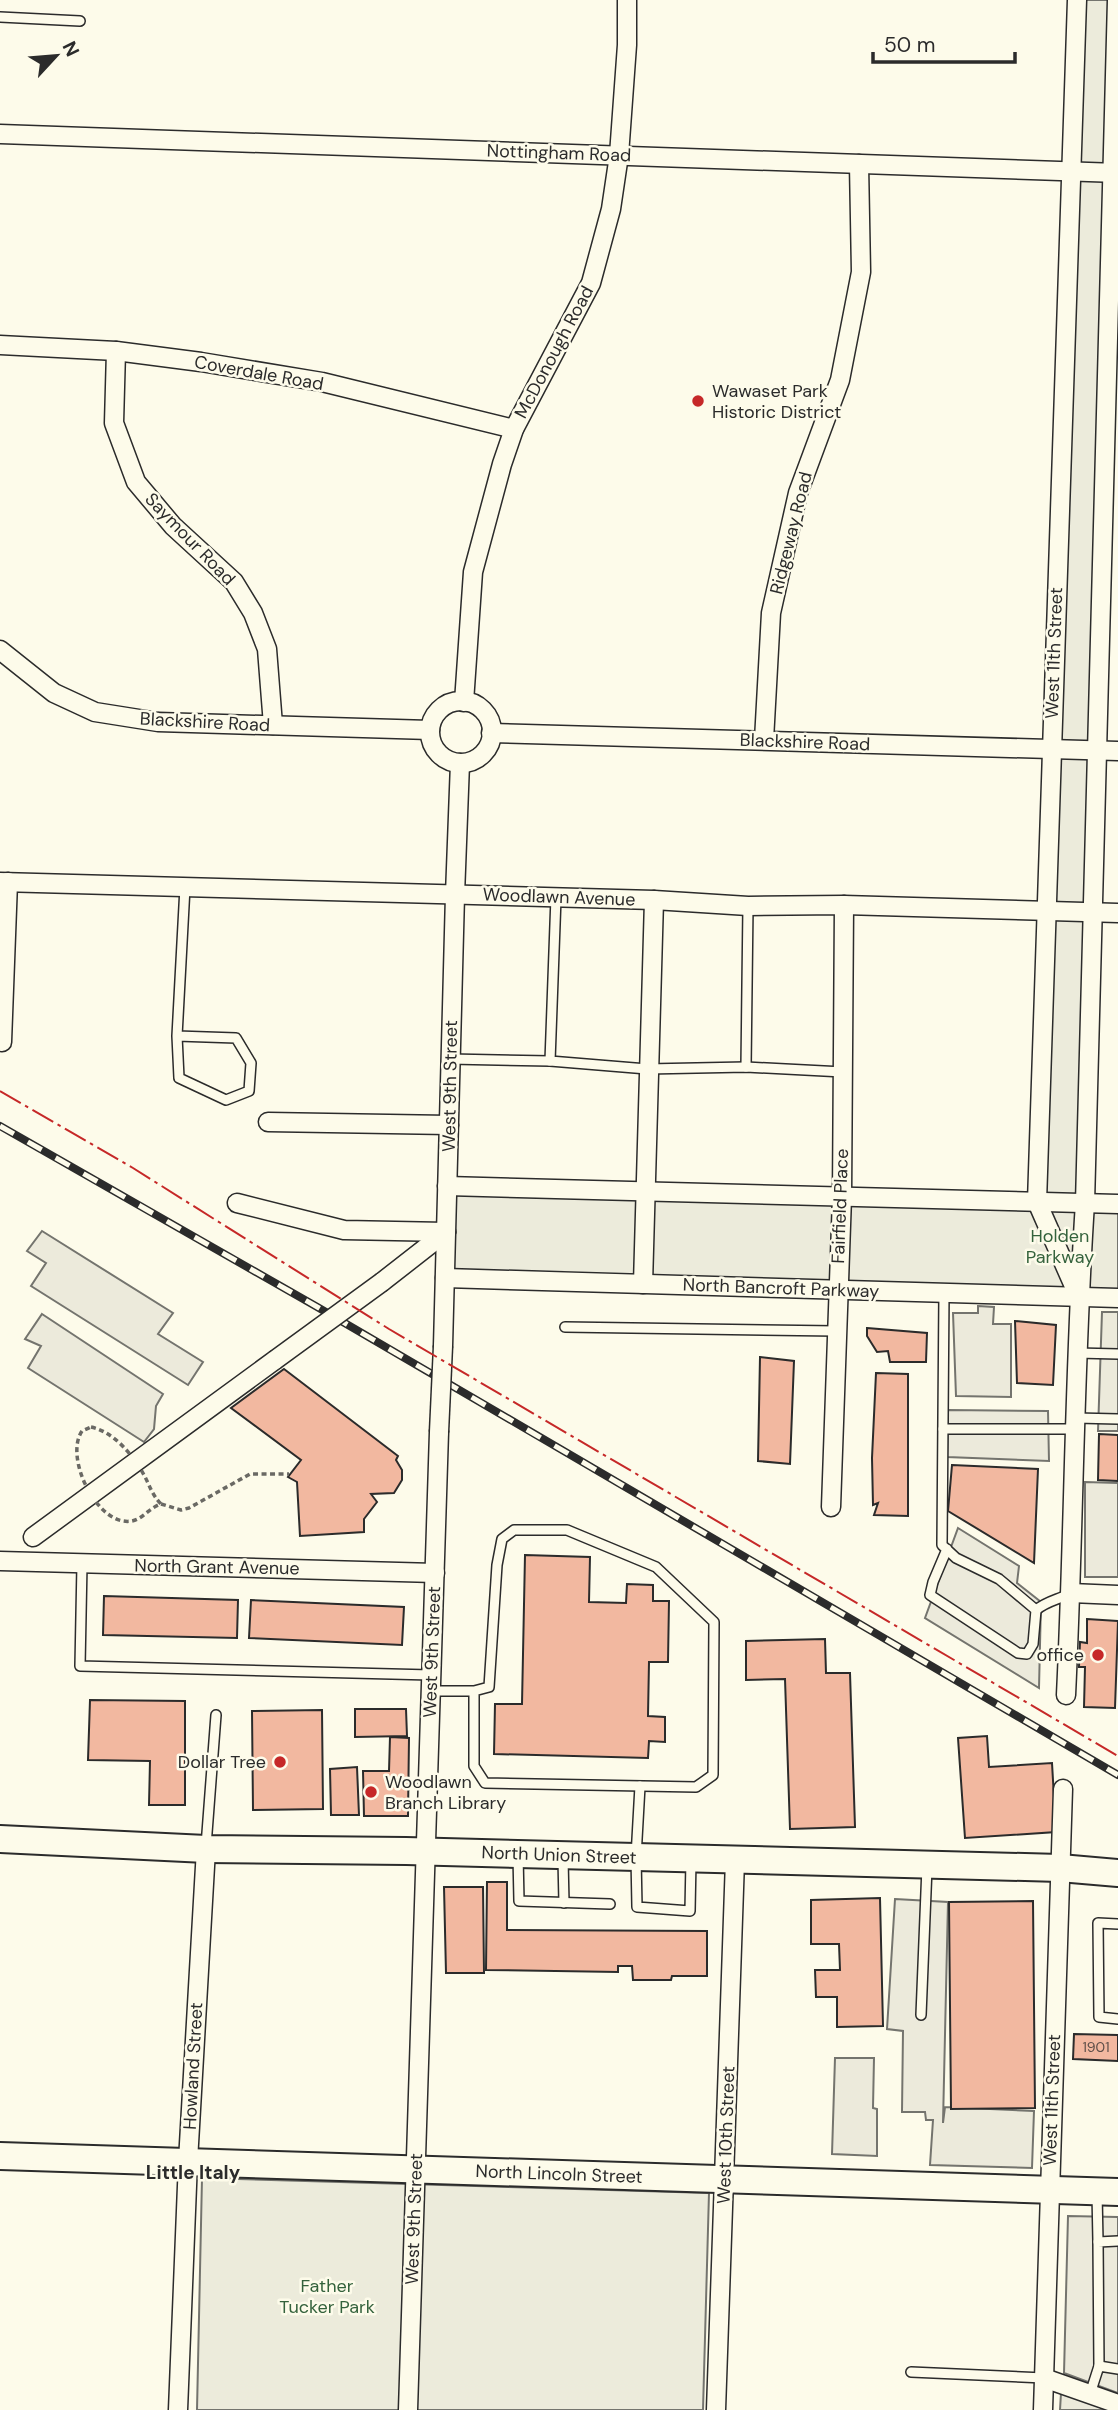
<svg xmlns="http://www.w3.org/2000/svg" width="1118" height="2410" font-family="'DM Sans',sans-serif">
  <rect width="100%" height="100%" fill="#fdfbea"/>
  <g fill="#ecebdb" stroke="#74746e" stroke-width="2">
    <path d="M1077,0h40l-32,1203 33,1v94l-673,-20 2,-92 590,16z"/>
    <path d="M202,2178l507,15 -6,217h-506z"/>
  </g>
  <g fill="#eceadb" stroke="#74746e" stroke-width="2">
    <path d="M42,1231l131,82 -15,21 45,28 -15,23 -157,-99 15,-23 -19,-12z"/>
    <path d="M978,1306l16,1 -1,17h18v73l-55,-1 -3,-83h25z"/>
    <path d="M1102,1312h16v119h-20z"/>
    <path d="M42,1314l121,80 -7,12 -2,23 -10,13 -116,-74 13,-22 -16,-7z"/>
    <path d="M948,1410l100,1 1,50 -102,-4z"/>
    <path d="M1085,1482l33,1v94h-33z"/>
    <path d="M958,1528l61,38 -2,17 24,19 -2,86 -114,-70z"/>
    <path d="M895,1899l53,3 -5,221 2,-16 89,4 -2,57 -102,-3 3,-45h-7l-1,-8h-23l1,-81 -16,-2z"/>
    <path d="M835,2058h39l-1,50 4,1v47l-45,-2z"/>
    <path d="M1068,2216l50,1v176l-54,-20z"/>
    <path d="M1061,2393l47,17h-48z"/>
  </g>
  <g fill="#f2b8a0" stroke="#2b2b2b" stroke-width="2">
    <path d="M1015,1321l41,4 -3,60 -36,-2z"/>
    <path d="M867,1328l60,5 -1,29h-36l-2,-11 -11,1 -10,-16z"/>
    <path d="M760,1357l34,4 -4,103 -32,-3z"/>
    <path d="M284,1369l114,87 -2,4 6,10v10l-8,13 -23,1 6,8 -13,17v13l-64,4 -3,-54 -9,-5 13,-17 -70,-52z"/>
    <path d="M876,1373l32,1v142l-34,-1 4,-12 -5,2 -1,-47z"/>
    <path d="M1099,1434l19,1v46l-20,-1z"/>
    <path d="M952,1465l86,4 -4,94 -86,-52z"/>
    <path d="M525,1555l65,2 -1,45 37,1 1,-19 26,1v16h16l-1,61h-19l-1,54 17,1v25l-16,-1 -1,17 -154,-4 1,-50h27z"/>
    <path d="M104,1596l134,4 -1,38 -134,-3z"/>
    <path d="M251,1600l153,7 -2,38 -153,-7z"/>
    <path d="M1087,1619l31,2 -3,87 -31,-1 1,-40h-6l1,-25 7,1z"/>
    <path d="M825,1639l1,34h24l5,154 -65,2 -5,-150 -39,1v-39z"/>
    <path d="M90,1700l95,1v104h-36l1,-44 -62,-1z"/>
    <path d="M355,1709h51l1,27 -52,1z"/>
    <path d="M322,1710l1,99 -70,1 -1,-99z"/>
    <path d="M987,1736l2,31 63,-4 4,69 -91,6 -7,-100z"/>
    <path d="M390,1737l19,1 -1,78h-44l-1,-45h26z"/>
    <path d="M357,1767l2,48h-28l-1,-46z"/>
    <path d="M487,1882h20v48l200,1v45h-35l-1,4h-38l-1,-14h-14v6l-132,-2z"/>
    <path d="M444,1887h39l1,86h-38z"/>
    <path d="M880,1898l3,128 -46,1v-30h-21l-1,-27h25l-1,-26h-28v-44z"/>
    <path d="M1033,1901l2,207 -84,1 -2,-207z"/>
    <path d="M1074,2034l44,1v26l-45,-2z"/>
  </g>
  <g fill="none" stroke-linecap="round" stroke-linejoin="round">
    <defs>
      <g id="lane">
        <path d="M0,17l80,4"/>
        <path d="M556,897l-6,164 97,8 99,-2 97,5"/>
        <path d="M177,1036l59,2 15,25 -2,28 -23,9 -47,-22 -2,-42 8,-149"/>
        <path d="M450,1059l100,2"/>
        <path d="M746,1067l2,-161"/>
        <path d="M944,1292l-2,253 14,13 43,21 37,31 -3,34 -6,10 -9,-1 -88,-58 3,-13 14,-33"/>
        <path d="M565,1327l271,4"/>
        <path d="M1077,1353l41,1"/>
        <path d="M1076,1418l42,1"/>
        <path d="M943,1429h132"/>
        <path d="M82,1564l-2,102 351,9"/>
        <path d="M1036,1610c11,-9 21,-10 33,-16"/>
        <path d="M431,1691h43v75l11,17 211,4 17,-12 1,-153 -58,-55 -89,-37h-53l-12,9 -5,26 -8,122 -15,4"/>
        <path d="M640,1786l-4,71 1,50 53,4 1,-51"/>
        <path d="M206,1846l10,-131"/>
        <path d="M518,1855l1,46 91,3"/>
        <path d="M563,1859l1,44"/>
        <path d="M1118,1924l-20,-1 1,94 19,2"/>
        <path d="M921,2015l6,-148"/>
        <path d="M1097,2193l1,49"/>
        <path d="M1099,2366l-1,-124 20,-1"/>
        <path d="M911,2372l133,6"/>
        <path d="M1090,2394l9,-28 19,3"/>
      </g>
      <g id="street">
        <path d="M1077,0l-40,1202 40,91"/>
        <path d="M0,134l1118,39"/>
        <path d="M0,345l116,6 85,11 121,20 192,47"/>
        <path d="M116,351l-2,72 22,59 37,44 61,56 19,31 14,36 6,76"/>
        <path d="M0,650l54,43 41,19 63,10 272,8"/>
        <circle cx="461" cy="732" r="31"/>
        <path d="M464,702l9,-130 29,-108 12,-35 77,-146 20,-74 8,-54 8,-110v-45"/>
        <path d="M491,733l627,18"/>
        <path d="M764,740l7,-127 27,-120 42,-113 21,-108 -2,-108"/>
        <path d="M0,882l654,18 94,6 96,-1 274,8"/>
        <path d="M2,1042l6,-160"/>
        <path d="M268,1122l181,3"/>
        <path d="M447,1186l671,18"/>
        <path d="M237,1203l107,27 102,2"/>
        <path d="M445,1278l673,20"/>
        <path d="M382,1282l64,-50"/>
        <path d="M643,1284l11,-384"/>
        <path d="M443,1346l12,-451 5,-132"/>
        <path d="M831,1507l11,-310 2,-292"/>
        <path d="M33,1537l242,-177"/>
        <path d="M0,1561l435,12"/>
        <path d="M1071,1593l47,2"/>
        <path d="M1066,1695c8,-164 8,-328 19,-492l32,-1203"/>
        <path d="M1044,2378l74,26"/>
        <path d="M178,2410l10,-249 18,-312"/>
        <path d="M408,2410l31,-978"/>
        <path d="M716,2410l19,-550"/>
        <path d="M1043,2410l20,-621"/>
      </g>
      <g id="primary">
        <path d="M0,1839l206,10 200,2 654,17 58,5"/>
        <path d="M0,2156l1118,36"/>
      </g>
    </defs>
    <use href="#lane" stroke="#2b2b2b" stroke-width="12"/>
    <use href="#street" stroke="#2b2b2b" stroke-width="21"/>
    <use href="#primary" stroke="#2b2b2b" stroke-width="30"/>
    <g stroke="#6a6964" stroke-width="3.5" stroke-dasharray="5 3.5" stroke-linecap="butt">
      <path d="M91,1427c23,5 42,28 53,48 6,11 8,20 17,29 -15,5 -20,20 -38,17 -30,-5 -58,-65 -41,-90z"/>
      <path d="M161,1504l20,6 8,-2 61,-34h39"/>
    </g>
    <use href="#lane" stroke="#fdfbea" stroke-width="9"/>
    <use href="#street" stroke="#fdfbea" stroke-width="18"/>
    <use href="#primary" stroke="#fdfbea" stroke-width="26"/>
    <defs>
      <path id="rail" d="M0,1126l319,182 799,467"/>
    </defs>
    <use href="#rail" stroke="#2b2b2b" stroke-width="8"/>
    <use href="#rail" stroke="#fdfbea" stroke-width="5" stroke-dasharray="16" stroke-linecap="butt"/>
    <defs>
      <g id="street-bridge">
        <path d="M275,1360l107,-78"/>
        <path d="M439,1432l4,-86"/>
      </g>
    </defs>
    <use href="#street-bridge" stroke="#2b2b2b" stroke-width="21" stroke-linecap="butt"/>
    <use href="#street-bridge" stroke="#fdfbea" stroke-width="18"/>
    <path stroke="#c62828" stroke-width="2" stroke-dasharray="24 5 3.5 5" stroke-linecap="butt" d="M0,1091l133,77 256,161 729,427"/>
  </g>
  <g fill="#c62828" stroke="#fdfbea" stroke-width="2.5">
    <circle cx="698" cy="401" r="7"/>
    <circle cx="1098" cy="1655" r="7"/>
    <circle cx="280" cy="1762" r="7"/>
    <circle cx="371" cy="1792" r="7"/>
  </g>
  <g text-anchor="middle" stroke-width="5" stroke-linejoin="round" paint-order="stroke">
    <g font-size="14" fill="#5d4e48">
      <text x="1096" y="2052">1901</text>
    </g>
    <g font-size="18" fill="#2b2b2b" stroke="#fdfbea">
      <text transform="translate(559 153) rotate(2)" y="6">Nottingham Road</text>
      <text transform="translate(554 352) rotate(-62)" y="6">McDonough Road</text>
      <text transform="translate(259 373) rotate(10)" y="6">Coverdale Road</text>
      <text transform="translate(791 533) rotate(-76)" y="6">Ridgeway Road</text>
      <text transform="translate(190 539) rotate(46)" y="6">Saymour Road</text>
      <text transform="translate(1054 653) rotate(-88)" y="6">West 11th Street</text>
      <text transform="translate(205 722) rotate(3)" y="6">Blackshire Road</text>
      <text transform="translate(805 742) rotate(2)" y="6">Blackshire Road</text>
      <text transform="translate(559 897) rotate(2)" y="6">Woodlawn Avenue</text>
      <text transform="translate(450 1086) rotate(-89)" y="6">West 9th Street</text>
      <text transform="translate(840 1206) rotate(-88)" y="6">Fairfield Place</text>
      <text transform="translate(781 1288) rotate(2)" y="6">North Bancroft Parkway</text>
      <text transform="translate(217 1567) rotate(1)" y="6">North Grant Avenue</text>
      <text transform="translate(432 1652) rotate(-88)" y="6">West 9th Street</text>
      <text transform="translate(559 1855) rotate(2)" y="6">North Union Street</text>
      <text transform="translate(193 2066) rotate(-87)" y="6">Howland Street</text>
      <text transform="translate(1052 2100) rotate(-88)" y="6">West 11th Street</text>
      <text transform="translate(726 2135) rotate(-88)" y="6">West 10th Street</text>
      <text transform="translate(559 2174) rotate(2)" y="6">North Lincoln Street</text>
      <text transform="translate(414 2219) rotate(-88)" y="6">West 9th Street</text>
    </g>
    <g font-size="18" fill="#2b2b2b" stroke="#fdfbea" text-anchor="start">
      <text x="712" y="397">Wawaset Park<tspan x="712" dy="21">Historic District</tspan></text>
      <text x="1084" y="1661" text-anchor="end">office</text>
      <text x="266" y="1768" text-anchor="end">Dollar Tree</text>
      <text x="385" y="1788">Woodlawn<tspan x="385" dy="21">Branch Library</tspan></text>
    </g>
    <g font-size="18" fill="#34623c" stroke="#fdfbea">
      <text x="1060" y="1242">Holden<tspan x="1060" dy="21">Parkway</tspan></text>
      <text x="327" y="2292">Father<tspan x="327" dy="21">Tucker Park</tspan></text>
    </g>
    <g font-size="19" font-weight="bold" fill="#2b2b2b" stroke="#fdfbea">
      <text x="193" y="2179">Little Italy</text>
    </g>
  </g>
  <g transform="translate(56 56) rotate(64)" stroke="#fdfbea" stroke-width="5" paint-order="stroke">
  <path d="M0-5L12 26L0 18L-12 26Z" fill="#2b2b2b"/>
  <text y="-10" font-size="19" font-weight="bold" text-anchor="middle" fill="#2b2b2b">N</text>
  </g>
  <path d="M873 52v10h142v-10" fill="none" stroke="#2b2b2b" stroke-width="3.5"/>
  <text x="884" y="52" font-size="21" fill="#2b2b2b" stroke="#fdfbea" stroke-width="5" paint-order="stroke">50 m</text>
</svg>
